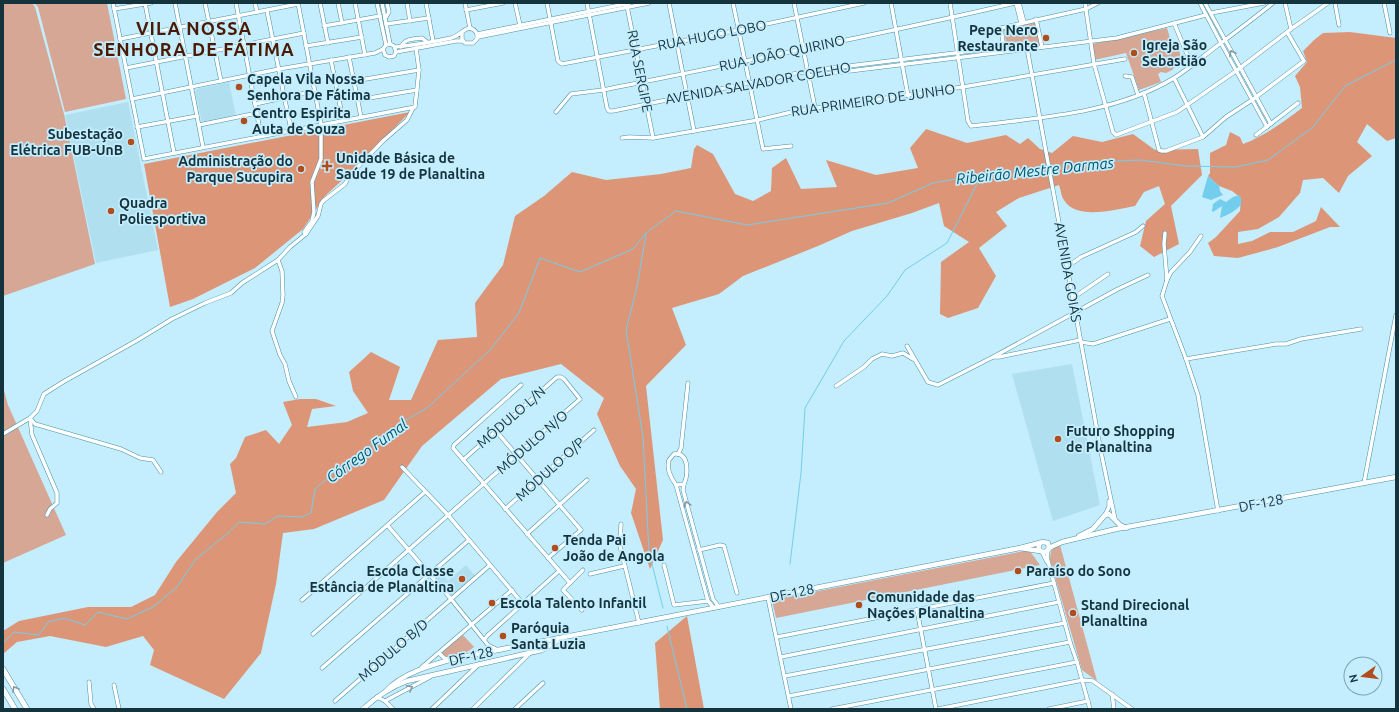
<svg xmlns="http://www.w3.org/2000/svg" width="1399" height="712" font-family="Ubuntu,sans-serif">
  <rect width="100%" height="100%" fill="#c4edfd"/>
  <g fill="#b0dff0">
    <path d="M229,82l7,34 -34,7 -7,-31 2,-3z"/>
    <path d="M128,102l30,148 -62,13 -31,-148z"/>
    <path d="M1072,364l28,141 -47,16 -41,-147z"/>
    <path d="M466,565l9,11 -23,20 -19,-21 6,-4 9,10z"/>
  </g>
  <g fill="#d6a795">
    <path d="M3,3h29l3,4 29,107 31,150 -92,32z"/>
    <path d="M34,3h73l19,96 -61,13 -27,-105z"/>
    <path d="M1035,22l5,24 -33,4 -3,-21z"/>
    <path d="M1167,28l4,14 6,2 5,16 -10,10 -6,3 -5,-1 -3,2 3,8 -22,8 -13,-37 -32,7 -2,-16z"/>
    <path d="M3,387l5,18 58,130 -63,28z"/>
    <path d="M1060,545l37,136 -15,-11 -32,-110c0,-9 2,-12 10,-15z"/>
    <path d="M1029,550l11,15 -264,53 -4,-18z"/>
    <path d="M463,635l11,12c-9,7 -21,13 -31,8l-1,-3z"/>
  </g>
  <g fill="#dd9578">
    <path d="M1350,32l46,6v100l-9,3 -20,-17 -10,18 15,14 -24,20 -9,17 -16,-15 -20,2 -3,13 -21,24 -21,12 -20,3v12l14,-3 18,-9h23l23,-11 5,-14 19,20h-10l-52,20 -40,11 -24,-2 -6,-13 8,-6 24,-26 1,-13 -9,-7 -13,-5 -11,-10 2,-3v-20l16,-8 4,-13 10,5 3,7c22,-8 40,-22 59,-36l-2,-21 -5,-11 12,-14 -4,-11 11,-11 9,-7z"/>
    <path d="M410,112l-59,60 -26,24 -22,33 -48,39 -62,31 -23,8 -26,-143z"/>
    <path d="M926,129l41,14 39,-8 14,9 8,-6 12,11 12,4 21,-17 29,6 31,-8 22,16 43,-1 4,26 -31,31 8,38 -25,13 -14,-11 6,-25 19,-17 -6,-18 -15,6 -9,14c-18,3 -59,15 -71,-6 -3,-4 -3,-10 -5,-15l-40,13 -23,14 11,14 -28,22 17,28 -18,32 -30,10 -8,-4 1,-52 28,-20 -25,-16 -5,-23 -27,10 -60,18 -34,15 -75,30 -24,18 -47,14 14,37 -40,41 17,154 -13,29 -19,-56 5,-24 -16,-23 -23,-52 7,-16 -43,-34 -60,15 -79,67 -38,54 -70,29 -31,4 -7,51 -15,69 -37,46 -74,-34 4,-15 -11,-14 -37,11 -56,-11 -33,6 -14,12v-23l16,-10 69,-14h43l24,-12 21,-33 41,-50 19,-19 -6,-29 6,-6 9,-21 21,-7 13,14 13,-19 -9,-23 17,-3h16l20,7 -24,3 -5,18 40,-5 21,-9 -15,-22 -4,-19 22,-20 29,15 -11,33h22l27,-60 39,-3 -2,-34 28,-38 12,-49 29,-20 28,-24 34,8 55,-6 30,-6 3,-19 3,-4 16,9 22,40 18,7 18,-10 1,-23 14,-10 15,31 36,-2 -11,-27 50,15 42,-7 -8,-20z"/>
    <path d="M687,616l17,93h-44l-5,-66z"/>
  </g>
  <g fill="#73ceed">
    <path d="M1208,176l11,10 1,5 3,4 -12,5 -9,-3z"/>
    <path d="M1239,195l2,3v7c-6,6 -13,10 -21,13l2,-12 -9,6 -1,-1 1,-7 7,-5 6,3 7,-5z"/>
  </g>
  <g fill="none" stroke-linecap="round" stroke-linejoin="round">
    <g stroke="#73ceed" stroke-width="1">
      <path d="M646,234l-9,53 -11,43 17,107 6,115 14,56"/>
      <path d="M790,564l11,-91 4,-65 39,-67 43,-45 18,-26 42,-27 34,-67"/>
      <path d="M667,626l20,83"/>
      <path d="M3,643l11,-11 25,3 9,-13 16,-4 21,7 13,-13 29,7 26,-12 24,-20 18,-27 33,-27 11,-11 26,2 13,-8 23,1 10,-4 4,-24 31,-27 60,-42 21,-12 63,-58 29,-37 21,-55 40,14 53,-23 13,-16 30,-22 71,14 141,-22 45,-20 63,-11 96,-10 48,-2 46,6 50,1 32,-7 45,-33 32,-41 51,-26"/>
    </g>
    <defs>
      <g id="minor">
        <path d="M113,3l31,156 271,-52 4,-37 -3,-22"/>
        <path d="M145,3l29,150"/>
        <path d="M175,3l28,144"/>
        <path d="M205,3l16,78"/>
        <path d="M236,3l25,133"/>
        <path d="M255,3l2,9"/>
        <path d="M298,3l23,121v35l-9,23 2,30 -2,9 -8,11 2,2"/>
        <path d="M320,3l8,40"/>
        <path d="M338,3l4,20"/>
        <path d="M355,3l10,52"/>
        <path d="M377,3l9,42"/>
        <path d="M382,3l8,41"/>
        <path d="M407,3l3,18"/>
        <path d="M426,3l7,38"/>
        <path d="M465,3l5,25"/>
        <path d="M515,3l5,22"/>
        <path d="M547,3l11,58 4,3 177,-34 125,-27"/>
        <path d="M587,3l20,105 2,3h4l195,-40 196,-24"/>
        <path d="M669,3l25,128"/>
        <path d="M733,3l30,146 28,-3"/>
        <path d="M794,3l21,105"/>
        <path d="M891,3l17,93"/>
        <path d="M950,3l18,118 3,5c66,-8 144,-12 203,-48 13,-8 26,-19 39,-29 20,-15 40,-30 60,-46"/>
        <path d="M1016,3l5,20"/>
        <path d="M1019,3l5,19"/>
        <path d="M1085,3l9,61 19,68 3,3 61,-23 59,-41 55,-42 37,-26"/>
        <path d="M1200,3l21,40 46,84"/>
        <path d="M1205,3l66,121"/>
        <path d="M1285,3l6,26"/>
        <path d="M1335,3l4,22"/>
        <path d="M1384,3l6,30"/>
        <path d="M627,6l26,132"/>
        <path d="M114,9l37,-6"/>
        <path d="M466,10l37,-7"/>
        <path d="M267,11l24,119"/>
        <path d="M1211,13l53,-10"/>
        <path d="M385,19l4,-7 -2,-9"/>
        <path d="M1036,19l6,28"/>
        <path d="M1174,23l18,43"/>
        <path d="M386,24l43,-6"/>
        <path d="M324,26l56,-10"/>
        <path d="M477,34l153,-31"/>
        <path d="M478,37l171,-34"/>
        <path d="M120,39l178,-35"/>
        <path d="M306,46l56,-9"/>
        <path d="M396,47c18,-2 37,-5 55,-9 8,-2 12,-9 19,-10 6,2 8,5 7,11l-4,4h-8l-3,-4v-6"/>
        <path d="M401,47c4,-9 13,-8 21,-9l5,4"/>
        <path d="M1027,48l74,404 14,67"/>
        <path d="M1004,49l-3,-21 85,-19 12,-6"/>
        <path d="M396,52l-2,-6 -4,-2 -4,1 -3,4 2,6 4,2 5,-1 2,-4 60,-11h7"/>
        <path d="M349,57l12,60"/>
        <path d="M331,60l12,60"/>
        <path d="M126,68l178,-35"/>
        <path d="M809,76l308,-38 89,-23"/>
        <path d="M1125,76l7,1 6,18"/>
        <path d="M1174,78l29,59"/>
        <path d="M354,81l65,-11"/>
        <path d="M1144,93l15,57 3,1h4l37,-14 23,-20 26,-17 52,-39 -17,-29"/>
        <path d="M132,99l147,-30 96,-16 8,-4"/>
        <path d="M357,100l60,-10"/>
        <path d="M255,104l60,-13"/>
        <path d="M556,112l15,-18 32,-4c138,-28 275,-55 412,-87"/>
        <path d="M199,125l58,-12"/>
        <path d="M137,127l60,-11"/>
        <path d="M1256,135l42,-32"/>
        <path d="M622,138l7,-1 24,1 105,-18 38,-9 167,-24 162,-28"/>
        <path d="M1165,233l-1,11 3,36"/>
        <path d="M1201,236l-11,16 -19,20 -4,8 -5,16 24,63 12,36 20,116"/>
        <path d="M278,260l4,11 1,24 -1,8 -10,28 8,24 5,9 4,17 7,16"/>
        <path d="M1067,263l7,-1 7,-5 55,-25 7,-6"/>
        <path d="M1073,298l35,-24"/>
        <path d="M1081,342l12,2 77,-25"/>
        <path d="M907,346l21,36 10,3 55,-28 125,-68 30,-14"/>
        <path d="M994,357h5l81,-17"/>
        <path d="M1186,359l90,-15h10l15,-5 60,-10"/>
        <path d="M521,385l-67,60 -1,3 117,135"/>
        <path d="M836,386l28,-19 8,-8 10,-5 10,2 11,-3 10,6"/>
        <path d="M496,431l85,99 -33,28"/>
        <path d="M3,434l27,-16 5,6 86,25 19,9 13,2 8,12"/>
        <path d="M674,454c16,-2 14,21 10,30l-8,1c-5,-7 -10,-16 -7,-25z"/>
        <path d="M678,454l3,-6 7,-65"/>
        <path d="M402,467l46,48 75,89"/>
        <path d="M1364,483l32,-168"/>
        <path d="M684,484l-1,6 30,109 6,8"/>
        <path d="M676,485l32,116 6,7"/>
        <path d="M505,509l89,-79"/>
        <path d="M47,515l3,-6 7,-6v-10l-25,-58 -2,-17 7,-7 7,-17 19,-12 73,-41 36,-22 33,-16 26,-10 11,-10 36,-23 12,-13 16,-13 12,-18 3,-12 2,-3 22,-17 5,-9 34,-35 23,-20 6,-12"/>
        <path d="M1105,515l4,-8v-6"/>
        <path d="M621,524l-1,22 19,77"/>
        <path d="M388,526l63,73 37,46 10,5"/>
        <path d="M527,534l60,-54"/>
        <path d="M699,550l21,-5 4,1 13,47"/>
        <path d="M1048,550l-1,7 2,8 21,77 7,20 13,47"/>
        <path d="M1042,552l5,10"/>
        <path d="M664,565l10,40 34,-4"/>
        <path d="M590,574l34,-8"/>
        <path d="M768,598l23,111"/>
        <path d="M302,600l123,-108"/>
        <path d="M582,610l-19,-20 20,-20"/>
        <path d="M917,610l19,99"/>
        <path d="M313,634l267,-235 -16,-20 -3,-2h-4l-94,83"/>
        <path d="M777,637l277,-54"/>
        <path d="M484,640l3,-4 72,-65"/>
        <path d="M440,654l4,4 6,2"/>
        <path d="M781,657l278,-55"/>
        <path d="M422,667l90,-77"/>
        <path d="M322,668l147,-128"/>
        <path d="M785,676l280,-53"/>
        <path d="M89,682l2,22 3,5"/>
        <path d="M114,685l5,24"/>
        <path d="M1112,694l2,15"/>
        <path d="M789,696l281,-54"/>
        <path d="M377,697l8,4 8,8"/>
        <path d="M335,701l155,-136"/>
        <path d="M385,701l45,-24"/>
        <path d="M432,709l47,-45"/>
        <path d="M473,709l58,-57"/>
        <path d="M515,709l28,-26"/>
        <path d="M832,709l245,-47"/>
        <path d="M938,709l145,-29 10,1 39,28"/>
        <path d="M1049,709l39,-8"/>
      </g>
      <g id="major">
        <path d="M1079,536l14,-7 12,-14 4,-1 11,11 6,3"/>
        <path d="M1040,543c-3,5 -1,9 5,9l6,-5 11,-5 54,-13 280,-52"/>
        <path d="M1020,548l20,3"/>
        <path d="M386,691c16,-18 48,-27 71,-33l563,-110 23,-6 5,1 1,6"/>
        <path d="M363,709c13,-12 28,-22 44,-28l135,-31 20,-12"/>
      </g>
      <g id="highway">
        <path d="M3,669l24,40"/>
        <path d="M3,689l12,20"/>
      </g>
    </defs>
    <use href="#minor" stroke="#4991a9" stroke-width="4.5"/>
    <use href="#major" stroke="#4991a9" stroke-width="5.5"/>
    <use href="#highway" stroke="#4991a9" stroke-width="6"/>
    <use href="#minor" stroke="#fff" stroke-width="3.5"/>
    <use href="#major" stroke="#fff" stroke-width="4.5"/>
    <use href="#highway" stroke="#fff" stroke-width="5"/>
  </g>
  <defs><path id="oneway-chevron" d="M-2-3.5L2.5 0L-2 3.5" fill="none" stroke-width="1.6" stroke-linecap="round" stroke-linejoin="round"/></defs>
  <g stroke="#8a999e">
    <use href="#oneway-chevron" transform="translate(1232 53) rotate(-117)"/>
    <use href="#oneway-chevron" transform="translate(687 504) rotate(-105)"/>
    <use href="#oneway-chevron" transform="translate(410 688) rotate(-28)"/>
    <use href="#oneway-chevron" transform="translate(15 689) rotate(-121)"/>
  </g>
  <g fill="#b14c1c" stroke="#c4edfd" stroke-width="1.5">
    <circle cx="1046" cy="38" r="4"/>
    <circle cx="1134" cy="53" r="4"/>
    <circle cx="239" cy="87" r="4"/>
    <circle cx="244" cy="121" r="4"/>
    <circle cx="131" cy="142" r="4"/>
    <path d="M325 160h4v4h4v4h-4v4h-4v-4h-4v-4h4z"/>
    <circle cx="301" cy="169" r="4"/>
    <circle cx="111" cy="211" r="4"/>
    <circle cx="1058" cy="439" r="4"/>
    <circle cx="555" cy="548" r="4"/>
    <circle cx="1018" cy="571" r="4"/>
    <circle cx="462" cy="579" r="4"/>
    <circle cx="492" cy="603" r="4"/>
    <circle cx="859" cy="605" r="4"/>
    <circle cx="1073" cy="613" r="4"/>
    <circle cx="503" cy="636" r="4"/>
  </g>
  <g text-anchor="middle" stroke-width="3.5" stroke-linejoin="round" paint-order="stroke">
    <g font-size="14" font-weight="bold" fill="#14333d" stroke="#c4edfd" text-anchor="start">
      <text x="1038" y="35" text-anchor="end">Pepe Nero<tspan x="1038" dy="16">Restaurante</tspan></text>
      <text x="1142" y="50">Igreja São<tspan x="1142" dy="16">Sebastião</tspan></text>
      <text x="247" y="84">Capela Vila Nossa<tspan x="247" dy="16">Senhora De Fátima</tspan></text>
      <text x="252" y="118">Centro Espirita<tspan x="252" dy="16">Auta de Souza</tspan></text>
      <text x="123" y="139" text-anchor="end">Subestação<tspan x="123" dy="16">Elétrica FUB-UnB</tspan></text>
      <text x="336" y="163">Unidade Básica de<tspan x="336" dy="16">Saúde 19 de Planaltina</tspan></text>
      <text x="293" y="166" text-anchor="end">Administração do<tspan x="293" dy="16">Parque Sucupira</tspan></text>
      <text x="119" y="208">Quadra<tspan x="119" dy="16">Poliesportiva</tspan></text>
      <text x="1066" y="436">Futuro Shopping<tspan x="1066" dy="16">de Planaltina</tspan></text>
      <text x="563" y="545">Tenda Pai<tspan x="563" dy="16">João de Angola</tspan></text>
      <text x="454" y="576" text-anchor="end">Escola Classe<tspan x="454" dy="16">Estância de Planaltina</tspan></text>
      <text x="1026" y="576">Paraíso do Sono</text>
      <text x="867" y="602">Comunidade das<tspan x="867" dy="16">Nações Planaltina</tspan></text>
      <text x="500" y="608">Escola Talento Infantil</text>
      <text x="1081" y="610">Stand Direcional<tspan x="1081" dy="16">Planaltina</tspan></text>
      <text x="511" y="633">Paróquia<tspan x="511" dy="16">Santa Luzia</tspan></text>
    </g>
    <g font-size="14" fill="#14333d" stroke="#c4edfd">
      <text transform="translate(712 35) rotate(-11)" y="5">RUA HUGO LOBO</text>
      <text transform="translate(782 53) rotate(-12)" y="5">RUA JOÃO QUIRINO</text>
      <text transform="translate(640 71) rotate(79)" y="5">RUA SERGIPE</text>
      <text transform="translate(758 83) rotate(-10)" y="5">AVENIDA SALVADOR COELHO</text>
      <text transform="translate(873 100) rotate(-8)" y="5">RUA PRIMEIRO DE JUNHO</text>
      <text transform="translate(1068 272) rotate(80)" y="5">AVENIDA GOIÁS</text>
      <text transform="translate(511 417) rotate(-41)" y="5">MÓDULO L/N</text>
      <text transform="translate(532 442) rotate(-41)" y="5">MÓDULO N/O</text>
      <text transform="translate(550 469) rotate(-42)" y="5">MÓDULO O/P</text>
      <text transform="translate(1261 503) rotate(-11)" y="5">DF-128</text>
      <text transform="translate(792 593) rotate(-12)" y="5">DF-128</text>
      <text transform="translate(393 650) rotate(-41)" y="5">MÓDULO B/D</text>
      <text transform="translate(471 656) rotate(-13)" y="5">DF-128</text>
    </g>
    <g font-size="15" font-style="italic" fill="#005369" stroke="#c4edfd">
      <text transform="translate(1035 171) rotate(-6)" y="5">Ribeirão Mestre Darmas</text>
      <text transform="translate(367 451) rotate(-36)" y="5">Córrego Fumal</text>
    </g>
    <g font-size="18" font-weight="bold" letter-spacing="1" fill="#491903" stroke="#c4edfd">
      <text x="194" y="35">VILA NOSSA<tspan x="194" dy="21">SENHORA DE FÁTIMA</tspan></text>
    </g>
  </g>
  <rect width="1399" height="712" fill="none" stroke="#14333d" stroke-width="8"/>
  <g transform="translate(1363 676) rotate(256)"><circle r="19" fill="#c4edfd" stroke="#7ea3b0"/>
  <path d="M0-3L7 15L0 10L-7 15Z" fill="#b14c1c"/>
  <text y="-6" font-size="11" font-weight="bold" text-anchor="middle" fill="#14333d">N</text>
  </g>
</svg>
